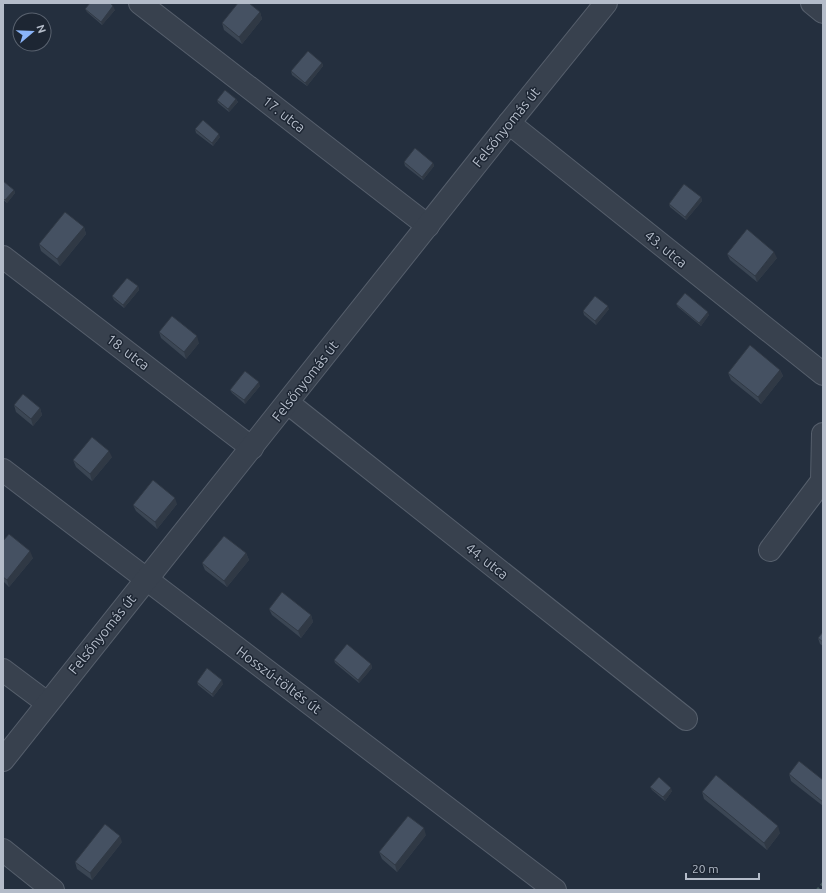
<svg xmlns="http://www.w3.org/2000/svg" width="826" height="893" font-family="Ubuntu,sans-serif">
  <rect width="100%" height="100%" fill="#242f3e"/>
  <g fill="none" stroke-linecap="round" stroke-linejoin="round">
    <defs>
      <g id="minor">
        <path d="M140,3l288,223"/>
        <path d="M812,3l11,9"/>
        <path d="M509,123l314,251"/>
        <path d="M3,257l249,191"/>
        <path d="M288,403l398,316"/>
        <path d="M3,470l552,420"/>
        <path d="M770,550l52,-69 1,-47"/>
        <path d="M3,670l44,33"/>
        <path d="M3,760l506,-637 97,-120"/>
        <path d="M3,850l50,40"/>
      </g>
    </defs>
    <use href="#minor" stroke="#565f6c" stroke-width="24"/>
    <path stroke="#44595c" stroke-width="2.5" stroke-dasharray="3 3" stroke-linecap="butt" d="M817,890l6,-7"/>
    <use href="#minor" stroke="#38414e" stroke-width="22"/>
  </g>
  <g fill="#3b4654">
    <path d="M85,9l30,1 -13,15 -15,-13z"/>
    <path d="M260,12l2,7 -20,25 -18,-14 -2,-7z"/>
    <path d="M322,63l1,3 -16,20 -15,-11 -1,-4z"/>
    <path d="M236,99l2,3 -9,10 -11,-9 -1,-3z"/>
    <path d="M195,129l25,8 -7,9 -17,-13z"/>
    <path d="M404,162l29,1 1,3 -11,14 -18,-14z"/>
    <path d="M3,181l11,9 1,3 -8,10 -4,-3z"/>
    <path d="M701,197l1,4 -16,19 -16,-13 -1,-3z"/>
    <path d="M84,227l2,7 -26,32 -19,-15 -2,-7z"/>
    <path d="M727,254l50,4 -20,24 -27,-22z"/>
    <path d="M138,286l1,4 -15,18 -10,-8 -2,-4z"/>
    <path d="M676,304l33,11 -8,11 -23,-19z"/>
    <path d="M609,309l-13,16 -12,-10 -1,-4z"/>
    <path d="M159,332l40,11 -13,16 -25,-21z"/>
    <path d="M780,370l3,6 -22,28 -30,-24 -3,-7z"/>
    <path d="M260,386l-15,18 -13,-11 -2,-3z"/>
    <path d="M14,405l26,3 2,7 -9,11 -17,-14z"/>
    <path d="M112,457l-20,24 -16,-14 -3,-7z"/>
    <path d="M177,504l-20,25 -21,-18 -3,-6z"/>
    <path d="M3,541l30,17 -24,29 -6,-6z"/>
    <path d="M246,553l3,7 -22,27 -22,-17 -3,-7z"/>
    <path d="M269,609l42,6 2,7 -12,16 -29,-23z"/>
    <path d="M823,632v14l-3,-2 -2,-6z"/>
    <path d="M334,660l37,4 1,4 -13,15 -24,-20z"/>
    <path d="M197,682l26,2 -10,13 -15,-12z"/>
    <path d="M789,774l34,6v26l-32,-25z"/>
    <path d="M650,787l22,4 -7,10 -13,-11z"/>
    <path d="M702,792l78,41 -13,17 -63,-51z"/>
    <path d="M426,835l-29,37 -15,-13 -3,-7z"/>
    <path d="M122,842l-30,38 -15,-11 -2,-7z"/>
  </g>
  <g fill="#303945">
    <path d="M113,6l2,4 -13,15 -1,-3z"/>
    <path d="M260,12l2,7 -20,25 -3,-7z"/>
    <path d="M322,63l1,3 -16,20 -2,-3z"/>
    <path d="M236,99l2,3 -9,10 -1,-3z"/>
    <path d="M219,134l1,3 -7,9 -1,-3z"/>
    <path d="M433,163l1,3 -11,14 -1,-3z"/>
    <path d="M14,190l1,3 -8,10 -2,-3z"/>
    <path d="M701,197l1,4 -16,19 -1,-3z"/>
    <path d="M84,227l2,7 -26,32 -3,-7z"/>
    <path d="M774,252l3,6 -20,24 -2,-6z"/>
    <path d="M138,286l1,4 -15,18 -1,-3z"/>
    <path d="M608,306l1,3 -13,16 -1,-4z"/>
    <path d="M708,312l1,3 -8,11 -2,-3z"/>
    <path d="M197,336l2,7 -13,16 -2,-7z"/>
    <path d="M780,370l3,6 -22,28 -3,-7z"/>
    <path d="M259,382l1,4 -15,18 -1,-4z"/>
    <path d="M40,408l2,7 -9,11 -2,-7z"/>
    <path d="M109,451l3,6 -20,24 -2,-7z"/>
    <path d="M175,498l2,6 -20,25 -2,-7z"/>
    <path d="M30,551l3,7 -24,29 -2,-7z"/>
    <path d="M246,553l3,7 -22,27 -3,-6z"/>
    <path d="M311,615l2,7 -12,16 -3,-7z"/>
    <path d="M371,664l1,4 -13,15 -1,-3z"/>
    <path d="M222,680l1,4 -10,13 -1,-3z"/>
    <path d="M671,788l1,3 -7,10 -2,-4z"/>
    <path d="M778,826l2,7 -13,17 -3,-7z"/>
    <path d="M424,828l2,7 -29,37 -2,-7z"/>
    <path d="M120,836l2,6 -30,38 -2,-7z"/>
  </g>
  <g fill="#455162" stroke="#303945">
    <path d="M90,3h20l3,3 -12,16 -16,-13z"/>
    <path d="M238,3h11l11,9 -21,25 -17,-14z"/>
    <path d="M308,51l14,12 -17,20 -14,-12z"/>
    <path d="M225,90l11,9 -8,10 -11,-9z"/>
    <path d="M203,120l16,14 -7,9 -17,-14z"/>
    <path d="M415,148l18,15 -11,14 -18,-15z"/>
    <path d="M3,181l11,9 -9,10 -2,-2z"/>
    <path d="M684,184l17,13 -16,20 -16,-13z"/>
    <path d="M65,212l19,15 -27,32 -18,-15z"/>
    <path d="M747,229l27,23 -19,24 -28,-22z"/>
    <path d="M127,278l11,8 -15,19 -11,-9z"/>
    <path d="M685,293l23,19 -9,11 -23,-19z"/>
    <path d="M595,296l13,10 -13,15 -12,-10z"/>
    <path d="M172,316l25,20 -13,16 -25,-20z"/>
    <path d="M750,345l30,25 -22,27 -30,-24z"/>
    <path d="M245,371l14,11 -15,18 -14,-10z"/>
    <path d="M23,394l17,14 -9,11 -17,-14z"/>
    <path d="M92,437l17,14 -19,23 -17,-14z"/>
    <path d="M153,480l22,18 -20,24 -22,-17z"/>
    <path d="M9,534l21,17 -23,29 -4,-3v-36z"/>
    <path d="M224,536l22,17 -22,28 -22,-18z"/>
    <path d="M282,592l29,23 -13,16 -29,-22z"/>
    <path d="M823,632v10l-5,-4z"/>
    <path d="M347,644l24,20 -13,16 -24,-20z"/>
    <path d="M207,668l15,12 -10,14 -15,-12z"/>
    <path d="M799,761l24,19v22l-34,-28z"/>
    <path d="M716,775l62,51 -14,17 -62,-51z"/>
    <path d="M659,777l12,11 -8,9 -13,-10z"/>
    <path d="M408,816l16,12 -29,37 -16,-13z"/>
    <path d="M105,824l15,12 -30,37 -15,-11z"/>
  </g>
  <g text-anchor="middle" stroke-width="3" stroke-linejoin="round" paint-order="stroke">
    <g font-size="14" fill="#b4bcc9" stroke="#1d2633">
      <text transform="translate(284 114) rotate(38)" y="5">17. utca</text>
      <text transform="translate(506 127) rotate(-51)" y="5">Felsőnyomás út</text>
      <text transform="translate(666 249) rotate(39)" y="5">43. utca</text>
      <text transform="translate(128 352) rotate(37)" y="5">18. utca</text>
      <text transform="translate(305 381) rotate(-52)" y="5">Felsőnyomás út</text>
      <text transform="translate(487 561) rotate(38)" y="5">44. utca</text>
      <text transform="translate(102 634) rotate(-51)" y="5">Felsőnyomás út</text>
      <text transform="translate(279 680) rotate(37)" y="5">Hosszú-töltés út</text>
    </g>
  </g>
  <rect width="826" height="893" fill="none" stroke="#b4bcc9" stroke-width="8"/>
  <g transform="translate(32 32) rotate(71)"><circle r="19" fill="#1d2633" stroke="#59626f"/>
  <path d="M0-3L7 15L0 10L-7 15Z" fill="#8ab4f8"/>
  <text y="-6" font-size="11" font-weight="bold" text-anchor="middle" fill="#b4bcc9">N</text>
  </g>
  <path d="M686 873v6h73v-6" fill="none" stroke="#b4bcc9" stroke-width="2"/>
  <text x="692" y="873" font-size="12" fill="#b4bcc9" stroke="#1d2633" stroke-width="3" paint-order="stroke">20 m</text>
</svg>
